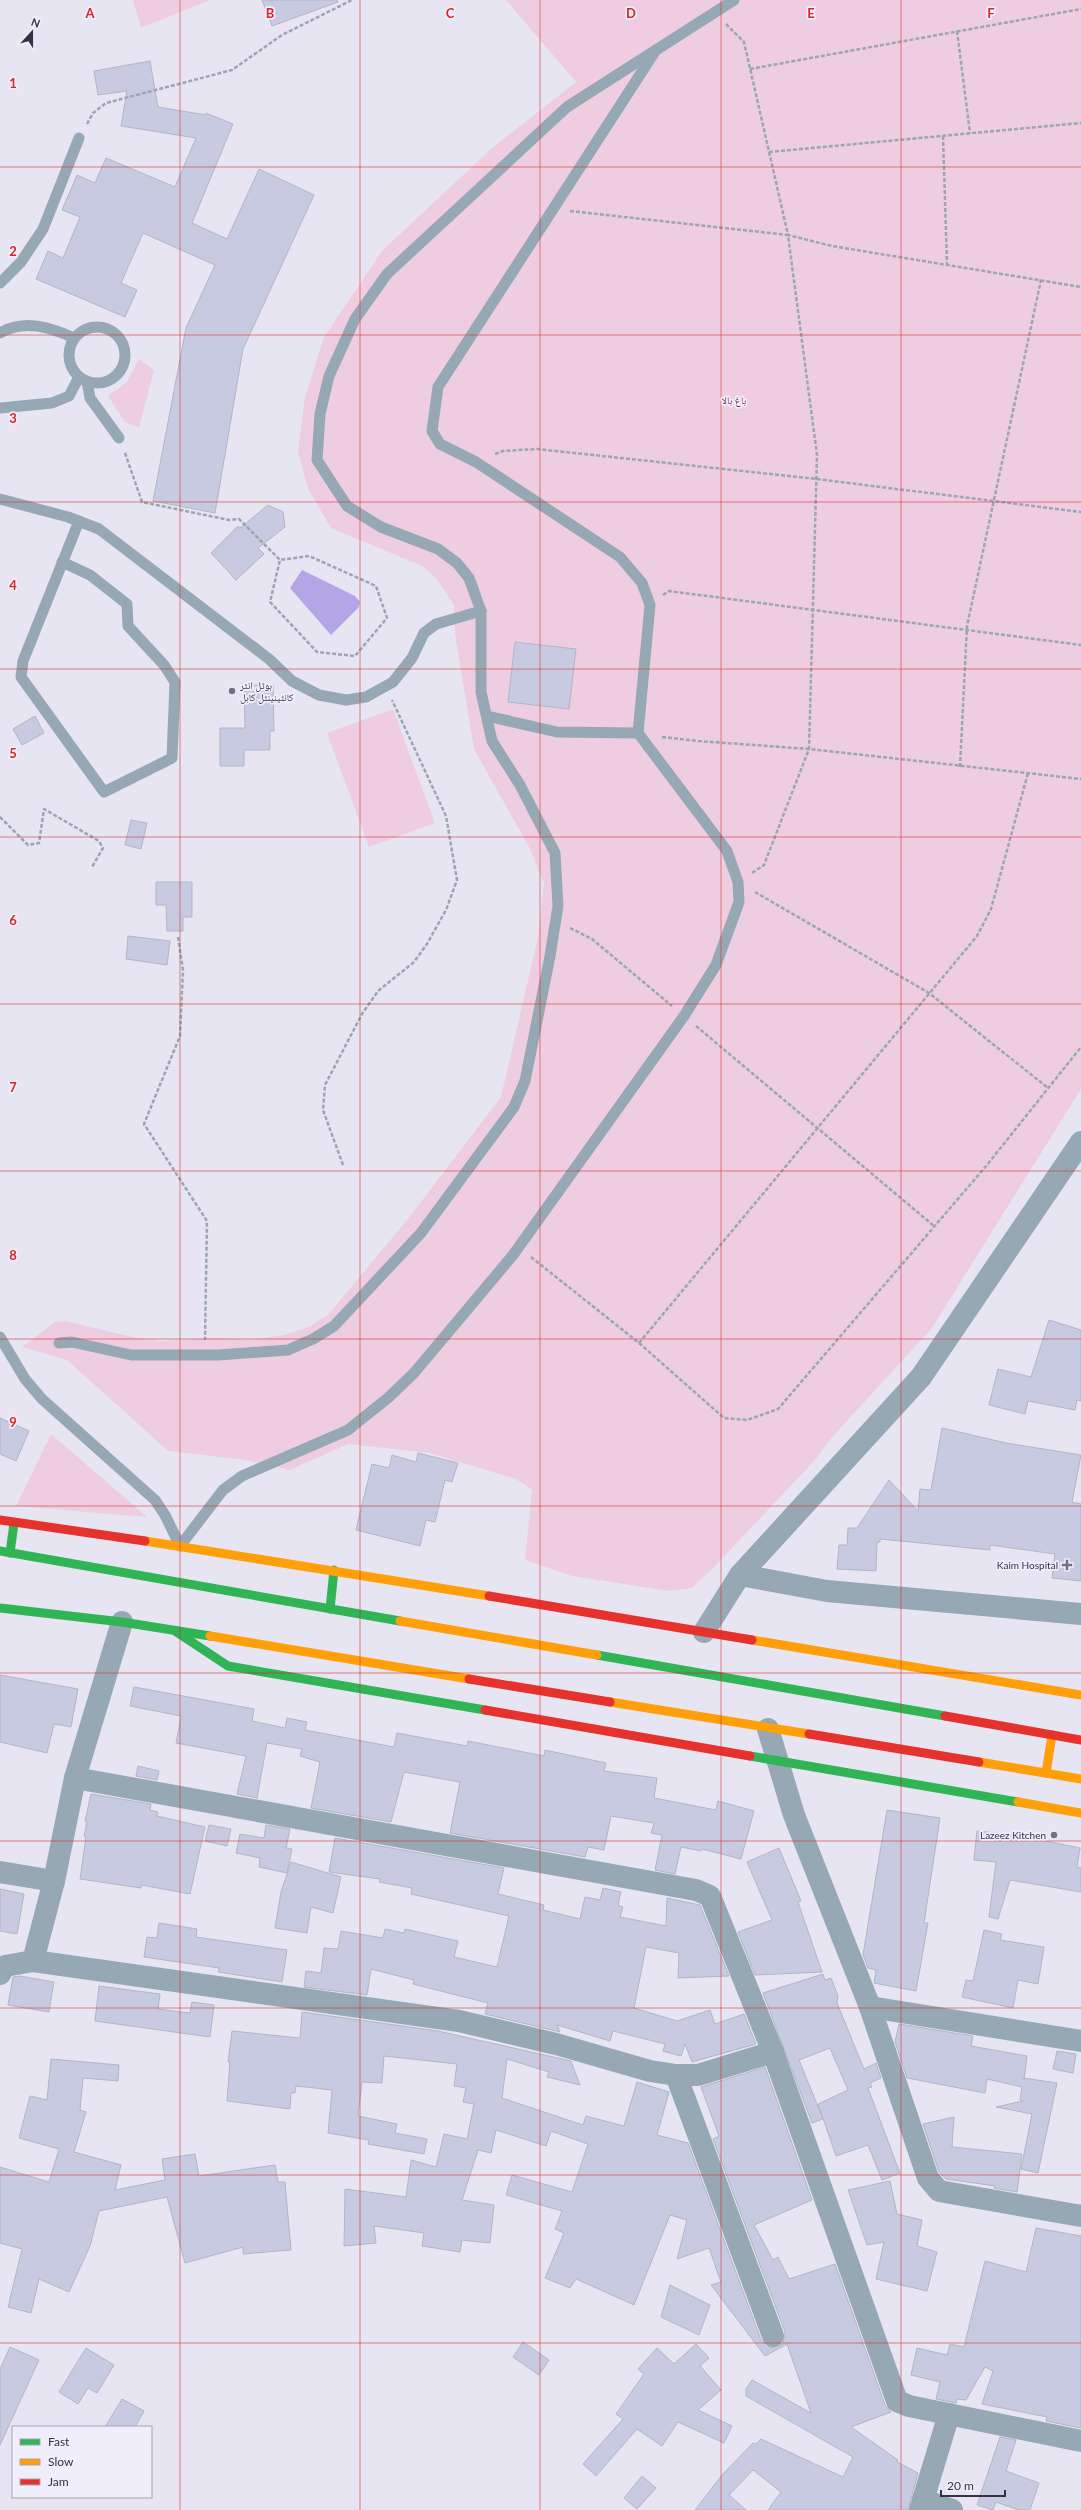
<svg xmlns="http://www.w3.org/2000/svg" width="1081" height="2510" font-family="Lato,'Noto Naskh Arabic',sans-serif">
  <rect width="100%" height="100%" fill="#e7e5f2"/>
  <g fill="#efcde0">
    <path d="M133,0h77l-69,28z"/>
    <path d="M506,0h575v1089l-149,239 -98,107 -20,26 -99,105 -23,22 -23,3 -97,-15 -47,-16 7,-70 -16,-11 -86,-26 -82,-9 -58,26 -44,-10 -78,-9 -101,-91 -45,-13 33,-25 11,-1 66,16 28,4 59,-3 29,2 37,-5 25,-9 18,-11 83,-100 90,-118 37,-160 6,-54 -15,-36 -55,-98 -19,-115 -1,-29 -18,-27 -14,-12 -91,-38 -23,-39 -10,-38 7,-54 19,-60 58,-86 110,-103 84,-66z"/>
    <path d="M139,359l15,11 -15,58 -14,-6 -17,-26 19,-14z"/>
    <path d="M393,709l42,114 -66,24 -42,-114z"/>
    <path d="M51,1434l96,83 -131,-11z"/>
  </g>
  <path fill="#b4a5e6" d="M302,570l53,26 5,6 -2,6 -27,27 -41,-47z"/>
  <g fill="#c7cae1" stroke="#b3b5c5">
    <path d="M262,0h75l1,2 -66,24z"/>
    <path d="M150,61l8,46 48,8v-2l27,11 -41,99 35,16 32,-70 55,26 -71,154 -28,164 -62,-12 33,-173 29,-63 -72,-32 -22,50 16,7 -12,27 -89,-38 12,-28 15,7 17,-41 -18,-7 15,-35 18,8 11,-25 69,29 21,-49 -75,-12 6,-35 -29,4 -4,-24z"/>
    <path d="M268,505l15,7 2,15 -27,21 6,6 -28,26 -25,-27 27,-27 2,2z"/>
    <path d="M515,642l61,7 -7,60 -61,-7z"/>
    <path d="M244,685h29l1,46h-4v19h-26v16h-24v-38h25z"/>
    <path d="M35,716l9,17 -22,12 -9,-16z"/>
    <path d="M131,820l16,3 -6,26 -16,-4z"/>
    <path d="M156,882h36v35h-9v14h-16l-1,-26h-10z"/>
    <path d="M128,936l42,5 -3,24 -41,-6z"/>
    <path d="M1049,1320l32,10v71l-4,-1 -2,10 -47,-9 -3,13 -36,-9 9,-36 33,8z"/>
    <path d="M0,1418l29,13 -13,30 -16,-7z"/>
    <path d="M942,1428l64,15 75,12 -9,47 9,2v77l-29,-3 3,-24 -65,-9v5l-110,-11v3h-3l-1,29 -39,-2 2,-24h8l1,-17h9l32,-48 29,31 2,-22 11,1z"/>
    <path d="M418,1453l40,10 -6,19 -7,-2 -10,42 -9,-2 -6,26 -64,-16 16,-66 17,4 3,-13 24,7z"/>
    <path d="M0,1675l78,14 -7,38 -17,-3 -7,29 -47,-11z"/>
    <path d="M134,1687l120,22 -2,12 33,7 2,-10 20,4 -2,8 89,17 3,-14 70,13 1,-5 76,15 1,-6 61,13 -2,8 53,7 -3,20 62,12 2,-9 36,10 -13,48 -39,-10 -1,2 -20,-4 -6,27 -20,-4 7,-35 -11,-2 3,-10 -43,-7 -7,34 -16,-3 -3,10 -135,-24 10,-51 -56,-10 -13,50 -80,-14 9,-46 -20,-6 2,-7 -35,-6 -10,55 -20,-4 9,-38 -70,-13 5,-27 -51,-10z"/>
    <path d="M138,1766l21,5 -2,9 -21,-4z"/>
    <path d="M91,1794l60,10 -1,6 8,2 -1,4 48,11 -15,67 -49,-9v3l-61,-9 6,-42 -2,-1 3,-14 -2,-1z"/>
    <path d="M887,1810l53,8 -16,105h4l-12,68 -42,-8 2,-13 -8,-2 -5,-13z"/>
    <path d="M209,1825l22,4 -4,17 -22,-5z"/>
    <path d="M266,1825l24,4 -4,19 6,1 -5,24 -28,-6 1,-9 -24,-5 4,-19 24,4z"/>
    <path d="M977,1831l39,4 64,13 -3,19 4,1v24l-71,-12 -12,39 -9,-2 7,-55 -22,-2z"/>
    <path d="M335,1838l169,30 -6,26 46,11 -1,5 37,9 5,-22 15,3 3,-12 18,4 -3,13 5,2 -3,10 46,9 1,-28 33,7 29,71 -51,2 1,-25 -33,-6 -12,61 43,13 33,-11 5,14 29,-10 12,30 -64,18 -7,-18 -4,12 -18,-5 2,-7 -52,-13 -3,10 -53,-16 3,7 -75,-18 3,-11 -75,-19 1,-4 -43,-11 -4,26 -63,-8 2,-16 15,2 3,-25 14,1 3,-18 42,7 2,-9 19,4 1,-4 53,12 -4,16 43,10 12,-51 -98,-22 1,-6 -33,-6 1,-3 -51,-7z"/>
    <path d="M779,1848l22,53 -3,1 24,70 -67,3 -17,-43 34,-12 -25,-58z"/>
    <path d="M291,1862l50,15 -8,36 -22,-6 -4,26 -32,-5 6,-36z"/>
    <path d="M0,1889l24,5 -7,40 -17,-3z"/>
    <path d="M159,1923l38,6 -1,8 91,13 -5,32 -64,-10 1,-4 -75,-11 3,-20 10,1z"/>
    <path d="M984,1930l18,4 -2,6 44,7 -6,37 -20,-4 -5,28 -51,-11 4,-17 7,1z"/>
    <path d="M823,1974l2,6 6,-2 7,18 -1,7 27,66 12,-6 5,15 -11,5 2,4 -4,1 32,85 -18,7 -14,-35 -32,11 -18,-52 30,-14 -18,-42 -31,12 24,59 -11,4 -49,-130z"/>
    <path d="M20,1976l34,6 -5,30 -41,-7 5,-28z"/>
    <path d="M99,1986l61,8 -2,15 32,4 2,-11 22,3 -4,32 -115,-16z"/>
    <path d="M302,2012l136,19 133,30 9,24 -33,-8 2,-5 -42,-13 -5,39 81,27 3,-9 38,10 13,-44 32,10 -12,43 31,8 73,197 10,8 12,-4 2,-12 -72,-193 6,-3 -18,-49 64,-20 47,133 -58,25 19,35 5,-3 11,22 46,-15 50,141 6,7 -40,15 47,33 -1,2 21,11 -10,37h-140l13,-18 -28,-22 -24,25 17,15h-51l27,-35 31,-32 3,1 5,-5 82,38 10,-20 -107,-61v-7l6,-9 59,33 -24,-69 -22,12 -54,-71 10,-3 -12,-34 -32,11 10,-39 -17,-5 -36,90 -58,-26 -6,9 -25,-10 19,-45 -9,-4 7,-18 -56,-16 6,-20 60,17 16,-48 -37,-13 -5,15 -50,-16 -5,23 -13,-3 -16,50 32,5 -4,38 -28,-3 -2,12 -38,-6 2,-13 -50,-7 2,17 -32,3 1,-57 61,8 5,-37 25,7 8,-33 23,5 7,-35 -11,-2 3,-14 -12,-2 3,-22 -73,-8 -2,27 -20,-1 -4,34 39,8 -2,9 32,6 -3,15 -56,-10 1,-4 -41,-7 4,-43 -36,-4 -1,7h-4l-1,16 -63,-8 3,-39h-2l4,-31 68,7z"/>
    <path d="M899,2024l74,12 -2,10 56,10 -3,24v-2l33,5 -19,90 -17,-4 11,-55 -36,-7 27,-6 -3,-1 2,-13 -35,-8 -2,14 -78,-15 -12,-36z"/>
    <path d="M1057,2051l19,3 -3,19 -20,-4z"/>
    <path d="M51,2059l68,6 -1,16 -35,-3 -3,32 6,2 -12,40 47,13 -6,25 50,-10 -3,-21 33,-5 4,22 76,-11 3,17h7l6,68 -48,4v-7l-58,16 -18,-66 -68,14 -9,35 -21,46 -30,-13 -8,34 -23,-6 14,-58 -22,-6v-76l49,15 10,-33 -40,-11 11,-42 17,4z"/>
    <path d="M954,2117l-2,30 70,7 -5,38 -23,-4 1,-2 -49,-7 -7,-7 -16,-48z"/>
    <path d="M890,2181l7,33 25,6 -5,26 20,6 -10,39 -51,-12 8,-37 -17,3 -19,-55z"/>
    <path d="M1036,2228l45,8v192l-35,-7 1,-4 -65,-13 11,-33 -8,-4 -19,33 -9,-1 -1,4 -20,-4 4,-17 -29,-7 6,-27 30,7 3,-11 14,3 21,-86 41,11z"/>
    <path d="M670,2285l40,20 -11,30 -38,-18z"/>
    <path d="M523,2342l26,18 -10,15 -26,-18z"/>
    <path d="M696,2344l13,14 -9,8 21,24 -23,20 34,16 -8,17 -46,-21 -16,24 -25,-17 -41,47 -13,-12 40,-45 -7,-5 28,-40 -6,-5 19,-21 17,16z"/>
    <path d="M10,2347l29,13 -39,85v-76z"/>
    <path d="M86,2348l28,17 -17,28 -9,-5 -10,16 -19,-12z"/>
    <path d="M122,2399l22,12 -9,16h-30z"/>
    <path d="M1000,2437l16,3 -10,31 33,12 -9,27h-11l-23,-8 -3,8 -16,-5z"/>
    <path d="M642,2476l14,12 -19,21 -13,-11z"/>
  </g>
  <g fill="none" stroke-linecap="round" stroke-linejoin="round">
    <g stroke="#9ba6b2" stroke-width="2.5" stroke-dasharray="4 2" stroke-linecap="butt">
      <path d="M726,24l18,18 44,193 44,11 249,41"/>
      <path d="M957,31l13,102"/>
      <path d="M750,69l331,-60"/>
      <path d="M87,124l6,-11 13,-10 126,-33 50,-35 70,-35"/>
      <path d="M943,136l4,128"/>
      <path d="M769,152l312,-29"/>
      <path d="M570,211l218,24 29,220 -8,294 -45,116 -12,8"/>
      <path d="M125,453l17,49 87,18 10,-1 41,41 29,-4 67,30 11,32 -32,38 -38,-4 -47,-50 10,-42"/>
      <path d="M495,454l8,-3 34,-2 280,30 264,33"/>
      <path d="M663,595l6,-4 412,54"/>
      <path d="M662,737l36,4 111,8 272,30"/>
      <path d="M960,767l7,-141 74,-346"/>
      <path d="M0,817l28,28 11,-2 5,-34 55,32 4,7 -11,19"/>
      <path d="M755,892l174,101 119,95"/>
      <path d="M570,928l22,11 80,67"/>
      <path d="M178,937l5,33 -3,66 -36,88 63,97 -2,119"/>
      <path d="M696,1026l238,200"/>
      <path d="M343,1165l-20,-55 2,-25 37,-71 16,-23 36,-29 13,-18 19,-34 11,-30 -11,-64 -54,-116"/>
      <path d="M531,1257l108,86 338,-407 14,-27 37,-136"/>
      <path d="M639,1343l85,75 23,2 31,-11 209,-244 94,-118"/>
    </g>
    <g stroke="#95a8b4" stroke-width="11">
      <path d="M0,283l21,-21 22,-33 36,-91"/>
      <circle cx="97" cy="355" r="28"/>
      <path d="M0,333c24,-14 50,-6 74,5"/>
      <path d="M87,381l3,17 29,40"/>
      <path d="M0,408l52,-5 17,-7 10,-19"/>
      <path d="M0,499l68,18 31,12 170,130 23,22 27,14 27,5 20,-3 27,-15 19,-24 12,-25 12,-9 45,-13"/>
      <path d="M62,562l28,13 37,29 1,22 36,39 11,17 -3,76 -68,34 -83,-115 2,-16 56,-140"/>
      <path d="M487,716l70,16 81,1 12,-128 -8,-22 -22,-26 -144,-95 -36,-18 -8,-13 6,-44 216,-334"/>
      <path d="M0,1337l25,42 17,20 113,101 10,15 15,31 43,-56 19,-14 106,-46 41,-33 25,-24 99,-118 171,-239 32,-51 23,-63 -1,-20 -11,-31 -89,-118"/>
      <path d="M59,1343l13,-1 59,13h87l70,-5 25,-11 21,-13 87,-93 93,-126 11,-26 25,-125 8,-50 -3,-53 -35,-68 -28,-44 -11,-49v-81l-12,-33 -12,-15 -19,-14 -57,-22 -34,-21 -30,-46 3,-46 9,-38 26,-57 32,-45 180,-167 167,-107"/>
    </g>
    <g stroke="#95a8b4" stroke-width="22">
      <path d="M740,1575l87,16 254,23"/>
      <path d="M704,1632l36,-57 181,-198 160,-235"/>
      <path d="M768,1729l26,86 76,192 58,171 11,13 142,25"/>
      <path d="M75,1778l621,112 14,6 63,156 124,349 12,5 172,35"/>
      <path d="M0,1872l54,9"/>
      <path d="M33,1961l426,60 97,23 94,27 26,4h22l75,-23"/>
      <path d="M0,1974l5,-8 28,-5 21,-80 21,-103 47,-156"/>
      <path d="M870,2007l211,34"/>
      <path d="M676,2075l97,261"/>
      <path d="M923,2500l29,10"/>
      <path d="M920,2510l29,-96"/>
    </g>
    <g stroke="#30b455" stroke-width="9">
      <path d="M0,1551l400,70"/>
      <path d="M10,1553l4,-30"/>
      <path d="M0,1608l122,14 88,14"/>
      <path d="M330,1609l4,-39"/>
      <path d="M175,1631l53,35 257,44"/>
      <path d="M597,1655l348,61"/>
      <path d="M750,1756l268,46"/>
    </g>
    <g stroke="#ff9f0a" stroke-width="9">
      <path d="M145,1541l344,55"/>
      <path d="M400,1621l197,34"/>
      <path d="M210,1636l259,43"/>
      <path d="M752,1640l329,55"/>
      <path d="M610,1702l199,32"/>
      <path d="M979,1762l102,17"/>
      <path d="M1046,1773l6,-38"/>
      <path d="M1018,1802l63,11"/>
    </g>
    <g stroke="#e5322d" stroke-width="9">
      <path d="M0,1520l145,21"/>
      <path d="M489,1596l263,44"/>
      <path d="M469,1679l141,23"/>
      <path d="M485,1710l265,46"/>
      <path d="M945,1716l136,24"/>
      <path d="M809,1734l170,28"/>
    </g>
  </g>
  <path fill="none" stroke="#d62828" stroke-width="1" stroke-opacity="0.55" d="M180,0v2510M360,0v2510M540,0v2510M721,0v2510M901,0v2510M0,167h1081M0,335h1081M0,502h1081M0,669h1081M0,837h1081M0,1004h1081M0,1171h1081M0,1339h1081M0,1506h1081M0,1673h1081M0,1841h1081M0,2008h1081M0,2175h1081M0,2343h1081"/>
  <g fill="#746f84" stroke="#f0eefa" stroke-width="1.5">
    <circle cx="232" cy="691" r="4"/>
    <path d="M1065 1559h4v4h4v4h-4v4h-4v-4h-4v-4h4z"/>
    <circle cx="1054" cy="1835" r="4"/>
  </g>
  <g text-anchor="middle" stroke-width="3.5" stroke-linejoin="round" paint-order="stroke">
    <g font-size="10" fill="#701946" stroke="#f0eefa">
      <text x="734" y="404">باغ بالا</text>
    </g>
    <g font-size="10" fill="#363048" stroke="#f0eefa" text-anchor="end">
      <text x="240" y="689" text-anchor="start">ہوٹل انٹر<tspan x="240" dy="12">کانٹینینٹل کابل</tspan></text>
      <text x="1058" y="1569">Kaim Hospital</text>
      <text x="1046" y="1839">Lazeez Kitchen</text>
    </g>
  </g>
  <g font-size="13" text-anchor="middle" font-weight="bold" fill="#d62828" stroke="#f0eefa" stroke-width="3.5" stroke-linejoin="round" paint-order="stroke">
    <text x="90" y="18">A</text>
    <text x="270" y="18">B</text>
    <text x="450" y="18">C</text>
    <text x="631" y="18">D</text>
    <text x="811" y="18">E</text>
    <text x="991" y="18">F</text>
    <text x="13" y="88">1</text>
    <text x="13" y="256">2</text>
    <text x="13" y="423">3</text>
    <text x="13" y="590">4</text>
    <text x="13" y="758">5</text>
    <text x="13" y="925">6</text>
    <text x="13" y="1092">7</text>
    <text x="13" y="1260">8</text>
    <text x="13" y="1427">9</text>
  </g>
  <rect x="12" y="2426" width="140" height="72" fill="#f0eefa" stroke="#a6a2b3"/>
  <rect x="20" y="2439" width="20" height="6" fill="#30b455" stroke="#a6a2b3"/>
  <text x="48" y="2446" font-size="12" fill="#363048">Fast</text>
  <rect x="20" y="2459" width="20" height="6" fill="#ff9f0a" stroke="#a6a2b3"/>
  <text x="48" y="2466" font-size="12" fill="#363048">Slow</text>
  <rect x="20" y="2479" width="20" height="6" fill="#e5322d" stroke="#a6a2b3"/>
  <text x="48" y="2486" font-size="12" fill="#363048">Jam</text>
  <g transform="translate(32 32) rotate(21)" stroke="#f0eefa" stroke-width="3" paint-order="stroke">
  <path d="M0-3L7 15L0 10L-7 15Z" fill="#363048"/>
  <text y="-6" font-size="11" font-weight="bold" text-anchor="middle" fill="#363048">N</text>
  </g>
  <path d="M941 2490v6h64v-6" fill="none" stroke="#363048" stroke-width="2"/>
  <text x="947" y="2490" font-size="12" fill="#363048" stroke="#f0eefa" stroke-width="3" paint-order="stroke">20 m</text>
</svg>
